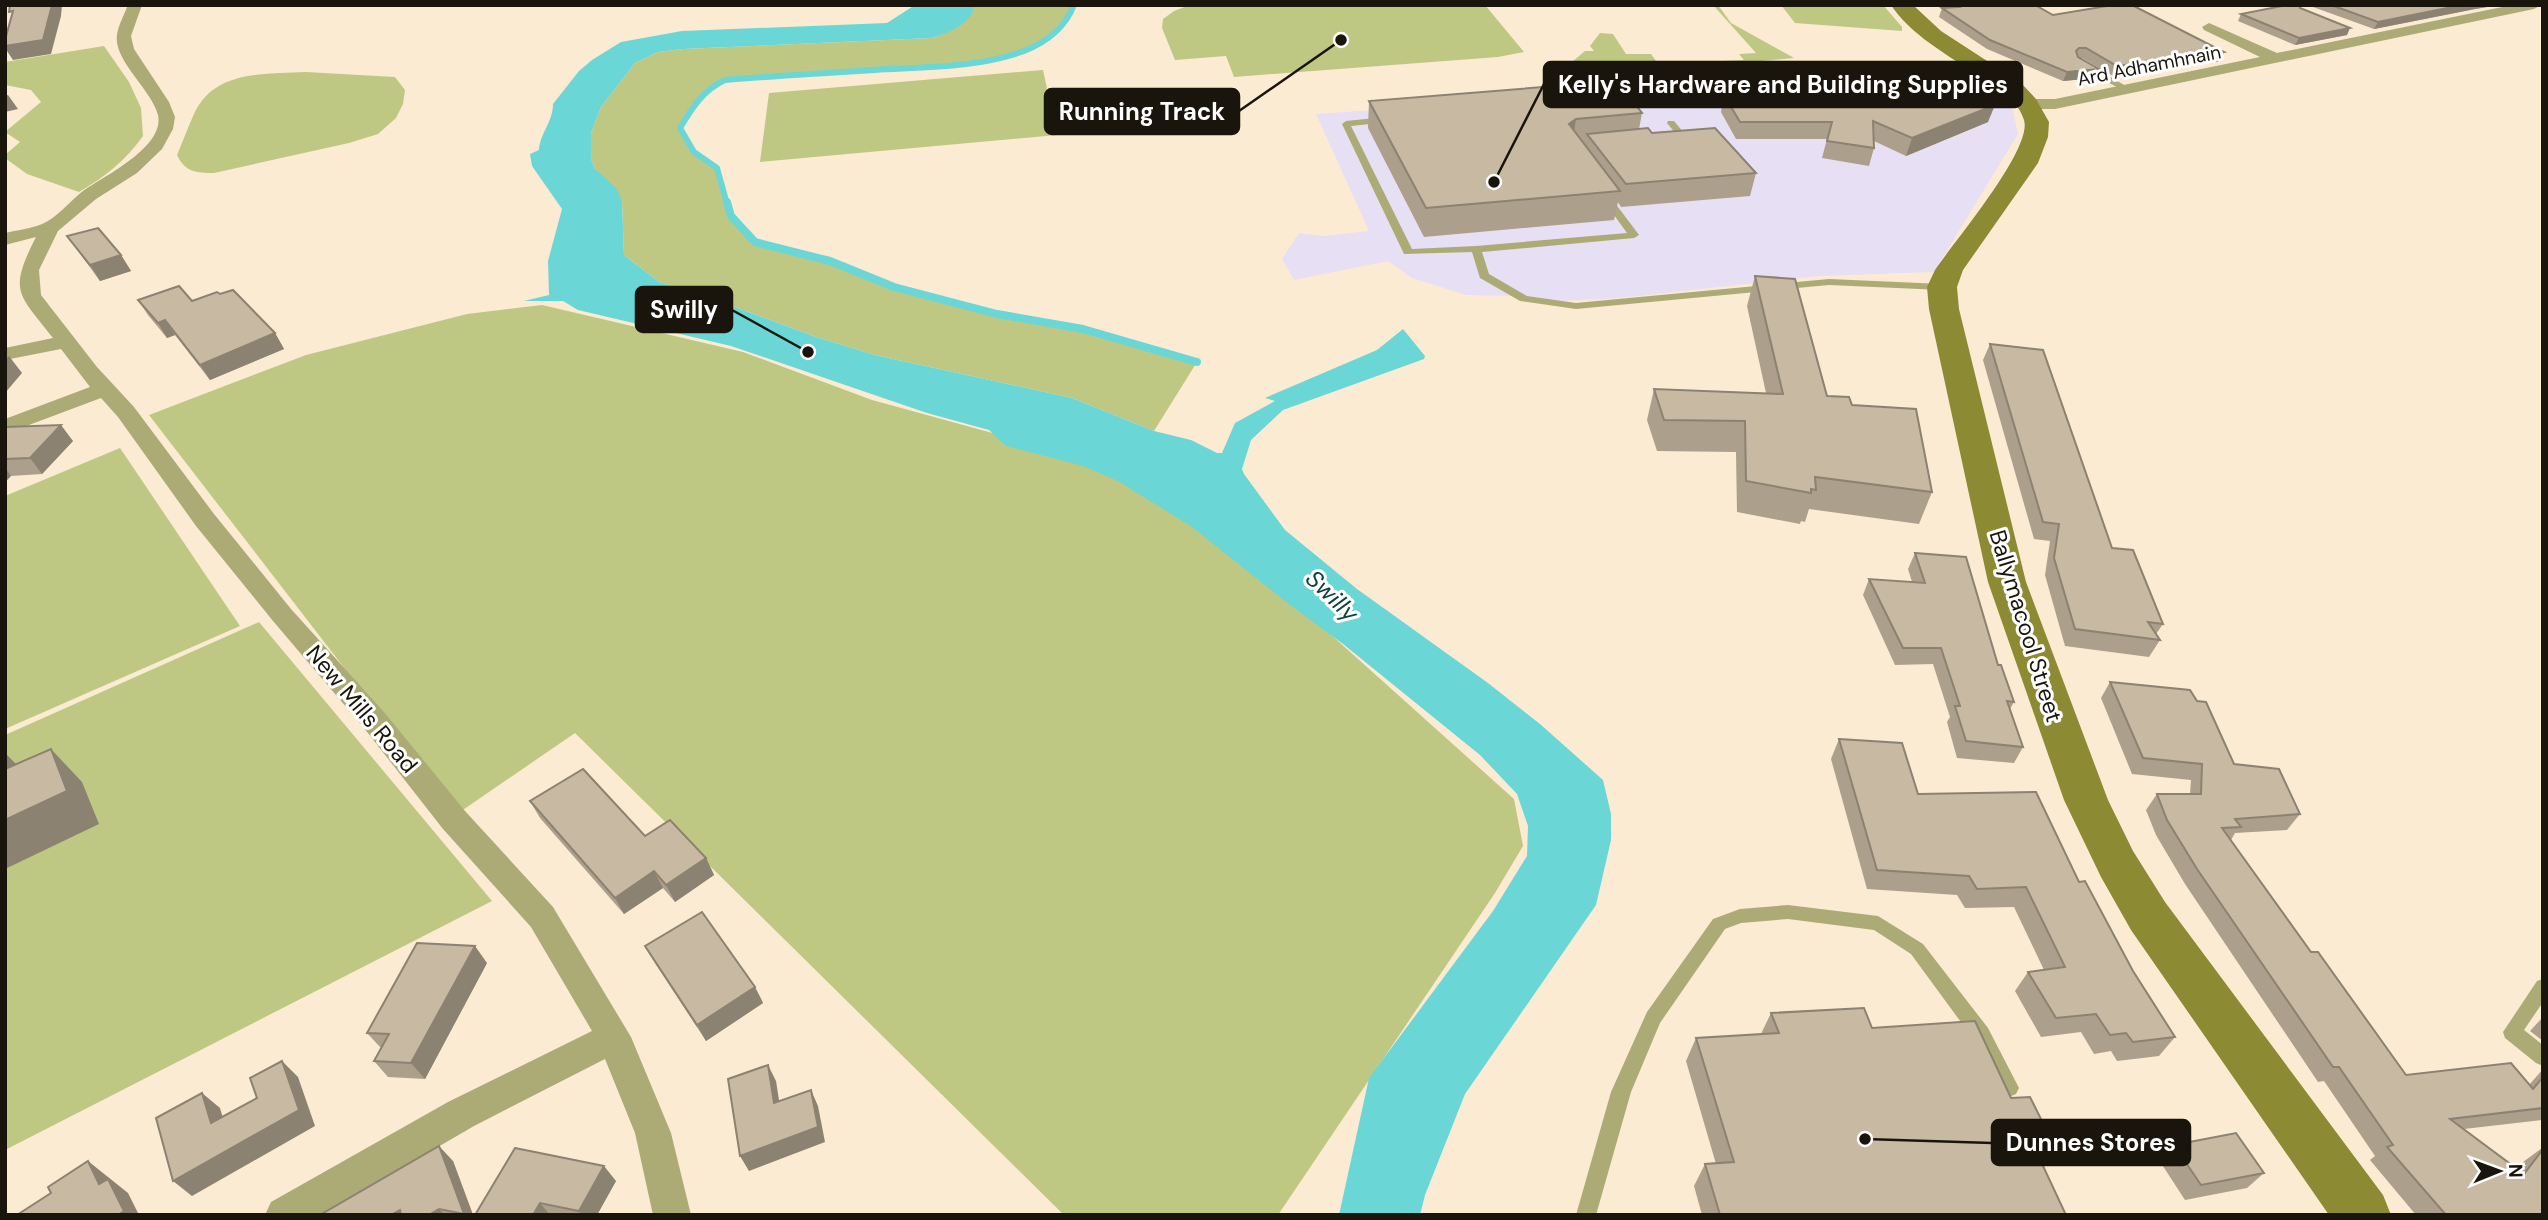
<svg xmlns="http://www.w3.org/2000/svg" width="2548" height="1220" font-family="'DM Sans',sans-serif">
  <rect width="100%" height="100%" fill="#fbebd3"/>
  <path fill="#e7dff4" d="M1966,69l30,21 17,21 5,23 -84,138 -116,4 -197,22 -62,3 -34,-5 -59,-1 -54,-17 -24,-17 -94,19 -12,-21 17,-26 25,3 45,-5 -53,-117z"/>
  <g fill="#bec883">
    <path d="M975,5h99c-6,17 -15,27 -30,36 -45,27 -122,27 -174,30 -48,3 -97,6 -145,9 -23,9 -32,28 -45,48 6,20 19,29 37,40l14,48 11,15 13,11 75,19 64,26 103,27 86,15 114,33 -43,69 -82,-33 -197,-43 -59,-18 -116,-43 -41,-12 -35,-27 -2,-54 -27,-32 -4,-10v-26l10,-26 34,-44 23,-11 25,-3 249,-11c16,-5 38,-16 43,-33z"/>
    <path d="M1190,5h295l39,47 -26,5 -264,20 -8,-21 -51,4 -13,-32 1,-9 11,-8z"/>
    <path d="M1713,5h5l13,18 63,35 -128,12 -4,-6 82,-4 -5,-6 17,-1z"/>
    <path d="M1781,5h102l19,22v4l-107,-8z"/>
    <path d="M1600,33l13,1 13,20h25l8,11 -88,8 -5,-6 19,-16h9l-4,-5z"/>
    <path d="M104,46l25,36 12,26 2,28c-18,25 -38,41 -64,56l-52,-18 -22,-16v-3l15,-13 -15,-10 36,-30 -10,-12 -26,-5v-23z"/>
    <path d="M1043,70l14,65 -297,27 9,-69z"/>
    <path d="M306,72l89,5 10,13 -2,14 -7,14 -18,16 -29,9 -135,30c-18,0 -29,-1 -37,-18 6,-14 11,-28 17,-41 20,-44 70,-40 112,-42z"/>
    <path d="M542,305l201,47 129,48 179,49 91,37 89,59 283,254 9,47 -28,47 -217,322h-214l-489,-482 -118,81 -308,-399 157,-60 161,-41z"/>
    <path d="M120,448l120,178 -235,103v-233z"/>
    <path d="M259,622l233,279 -487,249v-415z"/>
  </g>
  <path fill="#6bd6d6" d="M915,5h60c-5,20 -25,27 -43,33l-249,11 -25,3 -23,11 -34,44 -10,26v26l4,10 21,19 6,13 2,54 35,27 41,12 116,43 59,18 197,43 82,33 37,9 26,13h5l13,-30 40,-22 -10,-3 112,-48 26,-21 22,27 -1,3 -141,51 -32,30 -9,29 2,5 41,56 72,59 131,94 52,41 63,56 8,34v26l-15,65 -131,189 -40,101 -5,20h-81l30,-137 124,-167 34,-55 1,-30 -11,-32 -37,-39 -137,-111 -53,-39 -98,-78 -74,-46 -35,-15 -77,-20 -17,-16 -62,-17 -196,-67 -153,-36 -15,-9h-39l25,-6 -1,-34 14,-52 -30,-43 -2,-12 9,-4c1,-17 14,-28 14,-46l26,-33 13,-11 29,-18 61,-11 205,-8z"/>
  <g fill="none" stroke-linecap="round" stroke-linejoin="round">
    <path stroke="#6bd6d6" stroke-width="6" d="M727,204l-10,-36 -23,-16 -14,-24c12,-20 23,-38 45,-48 50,-4 100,-7 150,-10 50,-3 102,-2 149,-19 23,-9 41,-23 50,-46"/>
    <path stroke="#6bd6d6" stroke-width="8" d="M727,202l4,14 24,26 75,19 64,26 103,27 86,15 114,33"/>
    <g fill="#acab76" fill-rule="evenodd">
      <path d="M2079,62h6l46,27 -7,2 -45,-25z"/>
      <path d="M1386,117l3,1v4l-38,4 61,123 64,-3 151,-13 -26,-36 5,-3 3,1 30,40 -5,3 -152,14 7,22 38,22 49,7 253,-24 113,5 5,3 -5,3 -113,-5 -253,24 -56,-8 -40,-23 -8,-26 -68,2 -62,-130 4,-3z"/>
      <path d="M1668,121h6l15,18v4l-13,1v-4l4,-1 -13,-16z"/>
      <path d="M1788,905l90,11 45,28 65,84 31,60 -3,6 -7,3 -7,-3 -28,-54 -63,-86 -37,-24 -86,-11 -47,4 -16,6 -65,94 -29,69 -35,123h-20l35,-123 36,-80 66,-93 27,-10z"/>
      <path d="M2543,979v23l-19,28 19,15v21l-7,-3 -31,-25 -2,-6 34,-51z"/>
    </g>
    <g fill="#acab76" fill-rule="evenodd">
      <path d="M128,5h14l-11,31 3,13 35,53 6,15 -2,12 -11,20 -25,24 -41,26 -38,32 -19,39 2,25 56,72 37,40 80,107 77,95 93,103 81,99 88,96 78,130 40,96 20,82h-38l-18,-82 -30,-74 -131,67 -153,89h-56l6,-13 177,-100 144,-71 -61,-104 -88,-98 -79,-101 -91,-107 -77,-95 -78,-109 -17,-19 -96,36v-15l85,-32 -29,-38 -56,11v-12l48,-10c-35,-45 -45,-46 -17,-101l-31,8v-12c12,-3 25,-4 37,-9 15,-6 28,-23 41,-33 21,-15 82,-44 75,-76 -6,-25 -45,-55 -41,-80 1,-9 7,-20 11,-30z"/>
      <path d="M2512,5h29l-7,4 -479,100h-27l-8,-5 8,-5h27l205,-42 -56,-27 -2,-3 7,-4 68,30z"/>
    </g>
    <path fill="#8d8a34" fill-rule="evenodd" d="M1891,5h22l28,26 80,52 15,16 13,23 -1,15 -10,26 -75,107 -6,17 2,22 67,273 82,218 25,51 32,51 218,293 8,20h-62l-198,-285 -30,-53 -37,-77 -76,-218 -59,-273 -2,-22 8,-17c18,-27 98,-121 89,-150 -8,-26 -38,-39 -59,-53 -27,-18 -56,-35 -74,-62z"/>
  </g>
  <g fill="#ac9f8b">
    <path d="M1941,5h94l18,10 167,46 -107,15 -31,-18h-3l20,11 -4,9 -32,3 -76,-32 -48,-32 3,-9h3z"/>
    <path d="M2314,5h185l-24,4 -101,20 -61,-22z"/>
    <path d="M2300,8l47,27 -52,10 -57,-24 3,-7z"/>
    <path d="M1811,76l177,46 -82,34 -32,-15v7l-5,18 -47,-8 5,-19h-91l-15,-27 3,-17h85l-2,-3z"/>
    <path d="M1579,82l63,31 -3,16 117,44 -6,23 -129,11 -3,-5 -4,18 -190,17 -56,-109 1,-27 210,-17z"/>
    <path d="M67,236l54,19 10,16 -31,10z"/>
    <path d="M1755,276l72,120 25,9 80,87 -13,32 -110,-15 -4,13 -4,-1 -1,3 -63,-12 -1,-60 -79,-1 -10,-31 7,-31 112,4 -19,-87z"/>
    <path d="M138,300l54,1 83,32 9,16 -74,31 -35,-45 -8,3 -19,-23z"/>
    <path d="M1990,344l122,204 51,76 -7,10 4,6 -11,17 -84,-11 -20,-71 5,-34 -16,-2 -51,-179z"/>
    <path d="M5,427l68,14 -31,33 -31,2 -6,6z"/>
    <path d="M1915,553l83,112 16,37 -4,7 13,38 -9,16 -57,-5 -10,-36 3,-5 -17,-53 -38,1 -32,-70 6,-16 43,3 -4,-13z"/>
    <path d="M2110,682l124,82 66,50 -13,16 -52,3 -4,7 80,112 95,123 123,10 14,-16v51l-79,9 53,40 6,-7 19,-14 1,67h-127l-46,-55 5,-4 -51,-75 -6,1 -133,-198 -29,-49 -10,-25 11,-16h33l1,-14 -59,-6 -31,-76z"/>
    <path d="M1839,739l79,55 161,88 54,89 42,66 -16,19 -42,5 -6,-10 -17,3 -13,-22 -40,5 -26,-46 13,-19 16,-2 -30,-63 -49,1 -8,-13 -90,-6 -36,-130z"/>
    <path d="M530,801l115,35 61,22 8,17 -39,27 -12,-14 -39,26 -84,-96z"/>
    <path d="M645,946l110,41 8,16 -57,38 -51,-78z"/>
    <path d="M487,963l-62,116 -37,-2 -14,-16 7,-13 -14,-15z"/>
    <path d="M1771,1013l101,15 139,70 38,37 -13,15 30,65h-364l-8,-29 11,-22h11l-30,-103 10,-23 65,-4z"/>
    <path d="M2543,1017v24l-13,-10z"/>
    <path d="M2174,1145l90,28 -17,15 -62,12 -26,-40z"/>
    <path d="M453,1161l20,54h-153z"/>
    <path d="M616,1181l-19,34h-122z"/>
  </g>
  <g fill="#8c8271">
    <path d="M52,5h10l-1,11 -10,38 -38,6 -8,-12v-2z"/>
    <path d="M2462,5h37l-24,4 -101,20 4,-7z"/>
    <path d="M2350,28l-3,7 -52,10 4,-7z"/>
    <path d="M2224,52l-4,9 -107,15 4,-10z"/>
    <path d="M2099,69l-4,9 -32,3 4,-9z"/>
    <path d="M8,95l10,14 -13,3v-16z"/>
    <path d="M1995,105l-7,17 -82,34 6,-18z"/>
    <path d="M1576,119l-4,27 -3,-22z"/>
    <path d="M121,255l10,16 -31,10 -10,-16z"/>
    <path d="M165,320l10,15 -8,3 -9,-15z"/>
    <path d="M275,333l9,16 -74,31 -10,-15z"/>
    <path d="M9,356l13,17 -17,20v-32z"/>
    <path d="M61,425l12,16 -31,33 -12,-16z"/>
    <path d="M5,468l6,8 -6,6z"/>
    <path d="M51,749l31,33 17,42 -94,45v-49z"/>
    <path d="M5,753l23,23 -23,-5z"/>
    <path d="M706,858l8,17 -39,27 -9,-17z"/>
    <path d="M654,871l9,17 -39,26 -9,-16z"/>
    <path d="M475,946l12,17 -62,116 -14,-16z"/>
    <path d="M755,987l8,16 -57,38 -9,-16z"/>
    <path d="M282,1061l16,16 17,49 -123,70 -19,-15 126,-71z"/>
    <path d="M768,1065l8,16 6,38 -8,-16z"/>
    <path d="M811,1090l7,16 7,36 -76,29 -9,-15z"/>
    <path d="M202,1093l18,15 9,31 -18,-16z"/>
    <path d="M439,1146l14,15 20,54 -9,-1z"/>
    <path d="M88,1161l40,32 11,22h-21l-19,-31z"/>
    <path d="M604,1166l12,15 -19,34h-15l-3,-4z"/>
    <path d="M540,1203l10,12h-17z"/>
    <path d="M439,1209l6,6h-16z"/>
    <path d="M400,1210l5,5h-14z"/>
  </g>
  <g fill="#c8b9a2" stroke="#8c8271" stroke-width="2">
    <path d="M10,5h42l-9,35 -38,6v-6l8,-29 -4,1z"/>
    <path d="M1956,5h79l18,10 60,-10h19l92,47 -107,14 -31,-18h-7l-3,3 2,6 21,12 -32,3 -77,-32 -48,-32 17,-1z"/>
    <path d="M2287,5h12l1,3 50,20 -51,10 -58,-24z"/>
    <path d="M2331,5h131l-84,17z"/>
    <path d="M1960,65l35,40 -83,33 -39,-17 1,27 -47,-7 5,-19h-92l-16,-27h108l-21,-19z"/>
    <path d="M1616,80l26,33 -66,6 -7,5 51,67 -194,17 -57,-107 212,-17 -2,-2z"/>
    <path d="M1648,128l4,5 63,-5 41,45 -130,11 -39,-50z"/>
    <path d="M98,228l23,27 -31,10 -23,-29z"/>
    <path d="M1755,276l40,3 32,117 22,1 3,8 64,4 16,83 -117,-15 1,13 -5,-1v4l-65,-12 -1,-60 -81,-1 -10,-31 129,5z"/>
    <path d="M179,286l13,15 25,-9 3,2 13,-4 42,43 -75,32 -35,-45 -7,3 -20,-23z"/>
    <path d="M1990,344l53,6 69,198 21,2 30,74 -15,-2 12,18 -85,-11 -21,-71 5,-34 -16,-2z"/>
    <path d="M61,425l-31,33 -25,1v-32z"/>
    <path d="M1915,553l51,4 32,108h3l13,37 -7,-1 16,46 -57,-6 -11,-35h5l-19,-58h-38l-34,-69 56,4z"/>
    <path d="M2110,682l80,8 7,11 9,1 28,62 45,5 21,45 -65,5 6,8 -19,1 89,124h7l88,123 105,-12 22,26 10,-12v31l-93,11 74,55 19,-25v66h-97l-59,-68 6,-2 -54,-78h-6l-136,-198 -30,-49 -10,-26h44l1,-30 -59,-6z"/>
    <path d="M1839,739l63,4 16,51 118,-2 43,90 6,-1 48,90 42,66 -42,5 -7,-9 -16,2 -14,-21 -40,4 -28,-46 37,-5 -39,-80 -49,2 -8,-13 -92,-6z"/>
    <path d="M51,749l16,42 -62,29v-51z"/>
    <path d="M583,769l62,67 25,-16 36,38 -40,27 -12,-14 -39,27 -85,-97z"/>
    <path d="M702,912l53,75 -58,38 -52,-79z"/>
    <path d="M417,943l58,3 -64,117 -37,-2 15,-27 -22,-1z"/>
    <path d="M1864,1008l8,20 103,-7 36,77 19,-1 19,38 -20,1 37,79h-346l-15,-51 29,-2 -38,-124 83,-5 -8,-20z"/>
    <path d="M282,1061l17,49 -126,71 -17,-63 46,-25 9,30 46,-25 -7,-20z"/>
    <path d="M768,1065l6,38 37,-13 7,37 -78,29 -12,-77z"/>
    <path d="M2236,1133l28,40 -63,12 -27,-40z"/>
    <path d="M439,1146l25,68 -25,-5 -10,6h-28l-1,-5 -9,5h-71z"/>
    <path d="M515,1148l89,18 -25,45 -39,-8 -7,12h-58z"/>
    <path d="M88,1161l11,23 9,-5 16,32 -6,4h-101l34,-22 -3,-6z"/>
  </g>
  <g text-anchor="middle" stroke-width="6" stroke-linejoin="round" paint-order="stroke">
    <g font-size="19" fill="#1a150c" stroke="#fff">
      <text transform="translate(2149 65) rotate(-11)" y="7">Ard Adhamhnain</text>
    </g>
    <g font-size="23" fill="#1a150c" stroke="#fff">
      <text transform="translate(2026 626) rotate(73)" y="8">Ballymacool Street</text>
      <text transform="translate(362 709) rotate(50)" y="8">New Mills Road</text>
    </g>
    <g font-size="24" font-style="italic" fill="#104242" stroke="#fff">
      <text transform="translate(1332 596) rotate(44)" y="8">Swilly</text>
    </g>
  </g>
  <path fill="none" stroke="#1a150c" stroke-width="2.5" d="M1494 182L1544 84M1341 40L1239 111M808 352L732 310M1865 1139L1992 1143"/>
  <g fill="#1a150c" stroke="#fff" stroke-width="2.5">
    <circle cx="1494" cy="182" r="7"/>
    <circle cx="1341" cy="40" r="7"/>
    <circle cx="808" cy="352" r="7"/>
    <circle cx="1865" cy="1139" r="7"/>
  </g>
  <g fill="#1a150c" stroke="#1a150c" stroke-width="2.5">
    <rect x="1544" y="62" width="478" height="45" rx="7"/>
    <rect x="1045" y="89" width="194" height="45" rx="7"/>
    <rect x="636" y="287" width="96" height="45" rx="7"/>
    <rect x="1992" y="1120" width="198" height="45" rx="7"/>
  </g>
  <g font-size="24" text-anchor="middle" font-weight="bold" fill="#fff">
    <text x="1783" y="93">Kelly's Hardware and Building Supplies</text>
    <text x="1142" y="120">Running Track</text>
    <text x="684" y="318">Swilly</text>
    <text x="2091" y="1151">Dunnes Stores</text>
  </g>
  <rect width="2548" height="1220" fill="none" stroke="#1a150c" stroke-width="14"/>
  <g transform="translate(2499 1171) rotate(89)" stroke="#ffffff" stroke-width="5" paint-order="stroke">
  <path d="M0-5L12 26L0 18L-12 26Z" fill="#1a150c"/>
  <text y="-10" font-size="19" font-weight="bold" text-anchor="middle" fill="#1a150c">N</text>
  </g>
</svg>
